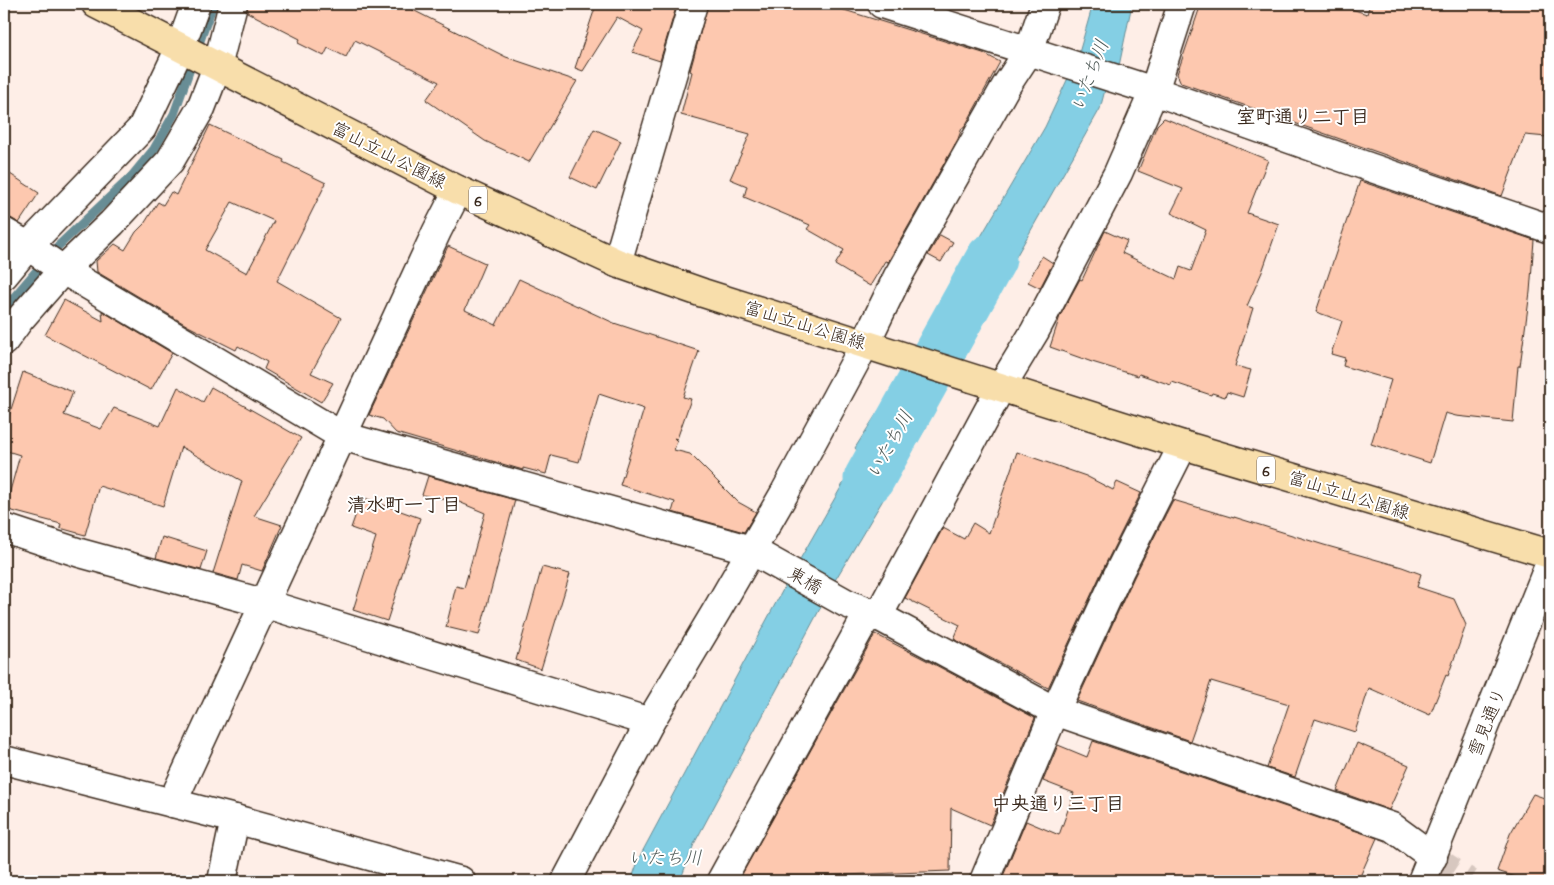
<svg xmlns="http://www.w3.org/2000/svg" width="1554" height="885" font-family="'Indie Flower','Klee One',sans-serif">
  <rect width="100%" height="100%" fill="#feeee7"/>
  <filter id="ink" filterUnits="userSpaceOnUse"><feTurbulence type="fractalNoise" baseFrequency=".02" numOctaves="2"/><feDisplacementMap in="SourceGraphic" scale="10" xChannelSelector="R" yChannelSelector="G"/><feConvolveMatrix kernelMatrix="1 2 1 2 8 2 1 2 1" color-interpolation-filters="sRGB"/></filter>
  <g filter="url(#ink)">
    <g fill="#84cfe4" stroke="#678d95">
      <path d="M1093,4h39l-13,62 -40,-13z"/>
      <path d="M1068,78l37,12 -5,19 -124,218 -41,-12 110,-188z"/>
      <path d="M879,410l48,16 -93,156 -35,-21 61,-107 -5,-6z"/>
      <path d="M786,584l36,21 -128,239 -14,37h-49l9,-25z"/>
    </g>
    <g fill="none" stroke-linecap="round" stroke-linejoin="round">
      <path stroke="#678d95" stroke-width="9" d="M4,309l52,-61 75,-71 23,-28 20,-35 39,-110"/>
      <path stroke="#84cfe4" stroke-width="51" d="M869,479l122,-220"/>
    </g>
    <g fill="#fdc8af" stroke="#3b2a1e" fill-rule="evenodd">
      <path d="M248,4h153l105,53 71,24 -48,81 -44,-21 -59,-41 13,-18 -84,-42 -9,17 -18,-9 -4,8 -26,-13 2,-4 -53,-27z"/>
      <path d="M594,4h83l-17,57 -28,-9 11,-21 -26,-14 -34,54 -8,-3 21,-63z"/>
      <path d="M708,4h117l158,49 17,9 -36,66h-2l-4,11 -66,116 -4,7 -3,-1 -15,25 -35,-21 9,-15 -37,-21 3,-4 -66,-28 3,-11 -17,-7 20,-45 -69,-19 11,-43 -2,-1z"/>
      <path d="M1201,4h135l31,10 3,-10h180v113h-1l-2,20 -22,-2 -23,61 -321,-113 -4,-9z"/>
      <path d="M1164,118l104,42 -21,53 32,11 -17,48 -15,34 6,2 -18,58 16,4 -8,27 -16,-5 -2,5 -13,-4 -1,2 -39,-13 -1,3 -32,-11 -1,2 -46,-14 -42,-15 10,-31 20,-37 2,1 23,-49 22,10 -5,12 54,26 4,-12 11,4 15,-41 -35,-17 12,-24 -45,-18 19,-46z"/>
      <path d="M210,125l74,35 -1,2 43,21 -49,98 64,37 -30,55 22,10 -12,19 -57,-33 3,-7 -29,-16 -2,4 -48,-24 -91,-54 -1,-11 19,-17 10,6 11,-18 8,-8 14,-22 5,3 8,-13 5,3zM232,202l42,19 -27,52 -42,-23z"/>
      <path d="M594,129l27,12 -24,49 -27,-13z"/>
      <path d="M4,170l35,23 -20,30 -15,-9z"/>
      <path d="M1360,181l174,59 -4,52 -10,74h-2l-5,56 -57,-6 -11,-3 -15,50 -59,-19 20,-64 -48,-14 2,-8 -14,-4 11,-33 -26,-9z"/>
      <path d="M940,235l13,7 -12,20 -13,-7z"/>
      <path d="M448,246l37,17 -20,47 31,15 23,-46 95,44 85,28 -16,46 8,2 -14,40 -3,-1 3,3 -3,9 16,4 48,48 18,10 -12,20 -72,-20 3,-10 -55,-17 24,-76 -45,-15 -20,68 -28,-7 -5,19 -23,-6v2l-127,-37 -13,-14 -14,-4z"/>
      <path d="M1042,256l11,7 -13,25 -12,-6z"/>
      <path d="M64,300l39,21 -1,-10 70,42 -21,37 -106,-55z"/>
      <path d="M23,372l50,20 -9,23 37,14 13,-21 46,18 18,-39 25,15 8,-15 90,51 -47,78 28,9 -20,46 -20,-6 -4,15 -25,-7 29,-92 -61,-34 -18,59 -64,-20 -14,49 -25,-7 1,-4 -56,-15 15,-54 -16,-5v-19z"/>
      <path d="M1017,452l69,24 27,14 4,-8 24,11 -35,70 -58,125 -94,-49 6,-14 -55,-27 38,-70 21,11 9,-16 16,10z"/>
      <path d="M428,476l87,24 -36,135 -33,-8 10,-41 8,2 21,-75 -26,-11 -37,-7z"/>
      <path d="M362,497l58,21 -33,103 -34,-11 23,-73 -25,-9z"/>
      <path d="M1173,500l61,18v-1l90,28 78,22 19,7 -4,13 37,12 12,26 -18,51 -2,-1 -16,40 -61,-27 -14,44 -40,-13 -20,58 -28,-9 22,-64 -78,-23 -21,60 -113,-40 57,-124z"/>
      <path d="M162,537l45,14 -6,19 -45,-12z"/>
      <path d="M542,567l28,7 -29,95 -25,-9z"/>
      <path d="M875,634l55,28 105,56 -45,107 -39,-17 -1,63 -133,5h-76z"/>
      <path d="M1093,741l284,97 -19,43h-357l25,-60 33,14 15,-42 -31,-12 15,-36 29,12z"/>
      <path d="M1357,743l52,22 -20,45 -52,-19z"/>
      <path d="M1533,794l17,6v81h-22l-31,-10 13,-37z"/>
    </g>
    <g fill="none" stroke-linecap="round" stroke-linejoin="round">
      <path stroke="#d7c7bf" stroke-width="25" stroke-dasharray="25 12" stroke-linecap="butt" d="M1433,857l37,24"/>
      <defs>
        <g id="minor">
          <path d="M882,4l272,87 215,76 181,62"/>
          <path d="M4,232l24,14 35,24 279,166 409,114 95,53 32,13 177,95 337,116 41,30"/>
          <path d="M617,263l76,-259"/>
          <path d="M4,275l24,-29 114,-118 38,-80 16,-44"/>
          <path d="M4,341l16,-22 43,-49 49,-47 58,-62 31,-53 16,-41 16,-63"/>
          <path d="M4,528l76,25 183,50 387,119"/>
          <path d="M172,803l265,-572 21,-41"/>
          <path d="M222,881l13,-62"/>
          <path d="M566,881l84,-159 67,-112 67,-116 81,-150 32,-66 109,-192 23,-35 16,-47"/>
          <path d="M721,881l144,-262 13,-3 123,-229 34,-56 83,-158 36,-82 28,-87"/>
          <path d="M984,881l71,-170 65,-141 63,-125"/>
        </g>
        <g id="tertiary">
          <path d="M4,760l231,59 226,62"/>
          <path d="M1422,881l128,-318"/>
        </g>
        <path id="primary" d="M96,4l362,186 159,73 86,30 480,152 367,109"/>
      </defs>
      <use href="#minor" stroke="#3b2a1e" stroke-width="31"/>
      <use href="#tertiary" stroke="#3b2a1e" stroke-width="31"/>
      <use href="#primary" stroke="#3b2a1e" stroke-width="31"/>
      <use href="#minor" stroke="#fff" stroke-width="28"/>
      <use href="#tertiary" stroke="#fff" stroke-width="28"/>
      <use href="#primary" stroke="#f8deab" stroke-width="28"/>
    </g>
  </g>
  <g text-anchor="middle" stroke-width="4" stroke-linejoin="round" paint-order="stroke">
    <g fill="#fff" stroke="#766a62" stroke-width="1">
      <rect x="469" y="186.5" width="18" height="27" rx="4"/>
      <rect x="1257" y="456.5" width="18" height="27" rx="4"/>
    </g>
    <g font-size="16" font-weight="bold" fill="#3b2a1e">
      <text x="478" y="206">6</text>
      <text x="1266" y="476">6</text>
    </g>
    <g font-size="18" fill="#3b2a1e" stroke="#fff">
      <text transform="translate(389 155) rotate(27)" y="6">富山立山公園線</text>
      <text transform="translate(805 325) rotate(17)" y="6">富山立山公園線</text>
      <text transform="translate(1349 495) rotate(17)" y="6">富山立山公園線</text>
      <text transform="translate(805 580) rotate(30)" y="6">東橋</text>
      <text transform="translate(1487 722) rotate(-68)" y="6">雪見通り</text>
    </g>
    <g font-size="19" font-style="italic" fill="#515c59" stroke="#fff">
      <text transform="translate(1089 75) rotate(-69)" y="7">いたち川</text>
      <text transform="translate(889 444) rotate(-61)" y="7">いたち川</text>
      <text x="665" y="864">いたち川</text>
    </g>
    <g font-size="19" font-weight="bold" fill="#3b2a1e" stroke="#fff">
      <text x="1303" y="123">室町通り二丁目</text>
      <text x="404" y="511">清水町一丁目</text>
      <text x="1058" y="810">中央通り三丁目</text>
    </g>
  </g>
  <rect width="1554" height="885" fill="none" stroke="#fff" stroke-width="20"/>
  <rect x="10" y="10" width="1534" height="865" fill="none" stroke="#3b2a1e" stroke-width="2" filter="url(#ink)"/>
</svg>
